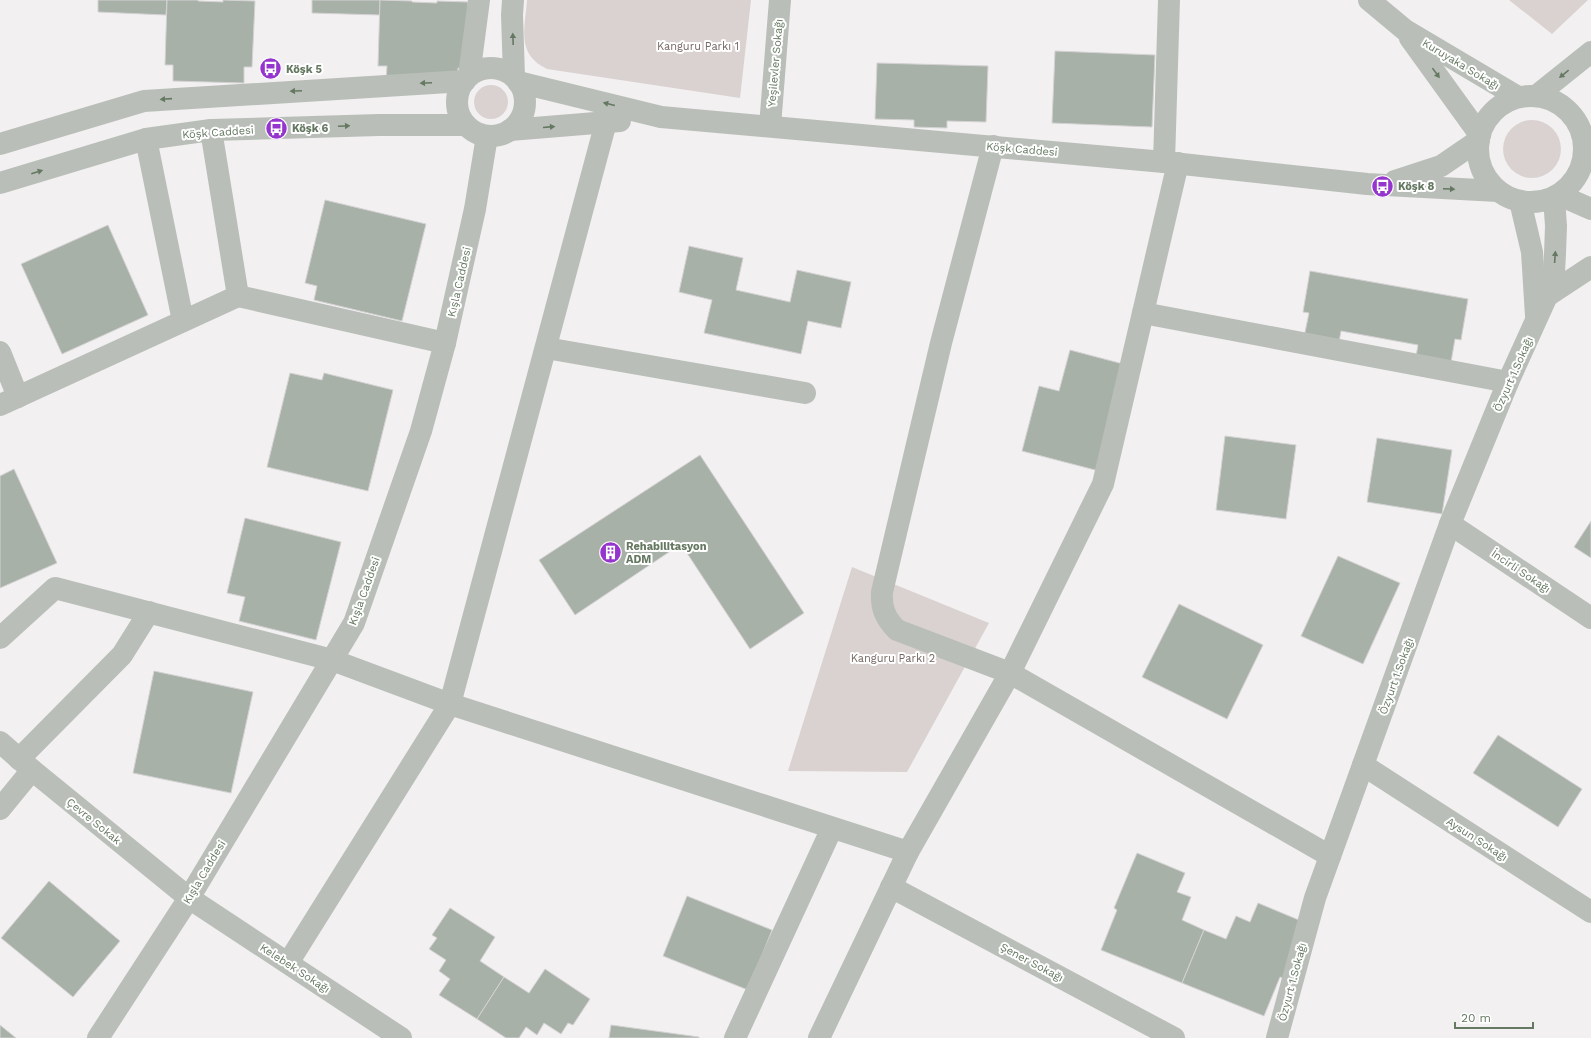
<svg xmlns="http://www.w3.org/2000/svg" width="1591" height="1038" font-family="'Work Sans',sans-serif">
  <rect width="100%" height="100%" fill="#f3f0f2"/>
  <g fill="#dad2d1">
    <path d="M527,0h224l-11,98 -193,-29c-31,-15 -22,-40 -20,-69z"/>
    <path d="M1509,0h79l-36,34z"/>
    <circle cx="491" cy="102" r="17"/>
    <circle cx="1532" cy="149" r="29"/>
    <path d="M852,567l137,56 -82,149 -119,-1z"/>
  </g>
  <g fill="#a8b1a7" stroke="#d4d2d4">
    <path d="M98,0h69l-1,15 -68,-3z"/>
    <path d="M167,0h31v1l25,1v-2l32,1 -3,66h-8v16l-71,-2v-16h-8z"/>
    <path d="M312,0h68v15l-68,-2z"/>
    <path d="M380,0l32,1v1l25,1v-2l31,1 -2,66h-8l-1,16 -71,-3 1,-15h-9z"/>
    <path d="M1055,51l100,4 -3,72 -100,-4z"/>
    <path d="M877,63l111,3 -2,56 -39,-1v7l-33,-1v-7l-39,-1z"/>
    <path d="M325,200l101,24 -24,97 -88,-21 3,-14 -12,-3z"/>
    <path d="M108,225l40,90 -86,39 -41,-90z"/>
    <path d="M689,246l54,12 -7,32 54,12 7,-32 54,12 -10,46 -33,-7 -7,33 -97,-21 8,-33 -33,-8z"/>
    <path d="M1310,271l158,28 -7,41 -6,-1 -5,29 -35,-6 3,-17 -77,-14 -3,17 -35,-6 6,-29 -6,-1z"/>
    <path d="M1070,350l57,15 -28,106 -77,-20 17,-65 20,5z"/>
    <path d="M290,373l32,7 2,-7 69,17 -25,101 -101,-24z"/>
    <path d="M1225,436l71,9 -10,74 -70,-9z"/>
    <path d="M1377,438l75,12 -10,64 -75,-12z"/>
    <path d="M700,455l104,158 -54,36 -69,-105 -106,71 -36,-55z"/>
    <path d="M14,469l43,94 -57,25v-112z"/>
    <path d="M245,518l96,24 -25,98 -77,-19 6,-24 -18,-4z"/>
    <path d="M1591,521v37l-17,-11z"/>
    <path d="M1338,556l62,27 -37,81 -62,-28z"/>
    <path d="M1179,604l84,41 -36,74 -85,-42z"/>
    <path d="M154,671l99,21 -22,101 -98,-20z"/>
    <path d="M1498,735l84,54 -24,38 -85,-54z"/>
    <path d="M1137,853l48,20 -8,19 14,5 -9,23 22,10 -22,53 -81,-33 16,-40 -3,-2z"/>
    <path d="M49,881l71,60 -47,56 -72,-59z"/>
    <path d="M687,896l85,34 -24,60 -85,-34z"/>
    <path d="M1258,903l48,20 -23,55 -3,-1 -16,39 -82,-33 22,-53 22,9 10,-23 14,6z"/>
    <path d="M450,908l45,29 -15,24 24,16 -27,42 -38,-24 11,-16 -11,-8 7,-11 -17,-11 8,-11 -5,-3z"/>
    <path d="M545,969l45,30 -17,26 -5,-2 -7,11 -17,-11 -7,12 -11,-8 -7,11h-13l-29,-19 27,-42 25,16z"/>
    <path d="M0,1025l16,13h-16z"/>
    <path d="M611,1025l88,12v1h-90z"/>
  </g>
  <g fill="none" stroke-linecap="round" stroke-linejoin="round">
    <g stroke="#b9bfb8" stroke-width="22">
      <path d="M513,0l-1,15 2,62"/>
      <path d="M1369,0l36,30 113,67"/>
      <path d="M1410,38l70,97"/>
      <circle cx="491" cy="102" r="34"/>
      <path d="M469,76l10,-76"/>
      <path d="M518,82l143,35 503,45 203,22 131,7"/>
      <circle cx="1531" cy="149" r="53"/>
      <path d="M1536,96l55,-44"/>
      <path d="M770,126l10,-126"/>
      <path d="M211,130l27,166"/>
      <path d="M510,130l110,-9"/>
      <path d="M146,139l37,182"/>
      <path d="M0,144l144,-43 321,-20"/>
      <path d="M993,146l-52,197 -59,249c-1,16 3,26 15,38l113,43 320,183"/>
      <path d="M1164,162l5,-162"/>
      <path d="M1395,181l46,-15 38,-26"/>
      <path d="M0,183l146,-44 65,-9 168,-5h87"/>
      <path d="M1559,195l32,14"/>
      <path d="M1520,201l12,51 4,64"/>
      <path d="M1547,296l44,-29"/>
      <path d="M1143,313l365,69"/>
      <path d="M546,348l259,45"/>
      <path d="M0,352l18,45"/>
      <path d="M0,405l238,-109 207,47"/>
      <path d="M1450,524l141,94"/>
      <path d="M0,638l55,-50 277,72 118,44 458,148"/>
      <path d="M0,742l32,28 157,128 212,140"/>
      <path d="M19,759l103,-104 27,-43"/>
      <path d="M1363,765l228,147"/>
      <path d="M0,809l32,-39"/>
      <path d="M891,887l283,151"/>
      <path d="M288,963l162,-259 156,-582"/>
      <path d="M98,1038l91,-140 165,-275 67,-192 24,-88 30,-134 12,-73"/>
      <path d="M735,1038l97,-210"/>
      <path d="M819,1038l89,-186 102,-179 93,-189 75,-321"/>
      <path d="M1277,1038l38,-140 135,-374 58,-142 39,-86 7,-24 1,-18 1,-28 -2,-28"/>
    </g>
  </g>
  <defs><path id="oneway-solid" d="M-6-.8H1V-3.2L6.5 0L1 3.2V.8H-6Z"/></defs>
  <g fill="#657861">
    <use href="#oneway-solid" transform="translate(513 39) rotate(-92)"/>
    <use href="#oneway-solid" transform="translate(1436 73) rotate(54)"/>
    <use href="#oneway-solid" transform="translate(1564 74) rotate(141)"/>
    <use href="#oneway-solid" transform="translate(426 83) rotate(177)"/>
    <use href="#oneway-solid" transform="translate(296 91) rotate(177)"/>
    <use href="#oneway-solid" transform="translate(166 99) rotate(176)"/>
    <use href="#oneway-solid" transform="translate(609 104) rotate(-166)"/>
    <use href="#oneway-solid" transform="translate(344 126) rotate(-2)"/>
    <use href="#oneway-solid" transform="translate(549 127) rotate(-5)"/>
    <use href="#oneway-solid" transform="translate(37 172) rotate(-17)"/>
    <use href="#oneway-solid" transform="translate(1449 189) rotate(3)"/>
    <use href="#oneway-solid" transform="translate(1555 257) rotate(-86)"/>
  </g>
  <defs>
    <symbol id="bus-disc" viewBox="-11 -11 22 22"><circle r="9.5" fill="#9535ce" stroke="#fff"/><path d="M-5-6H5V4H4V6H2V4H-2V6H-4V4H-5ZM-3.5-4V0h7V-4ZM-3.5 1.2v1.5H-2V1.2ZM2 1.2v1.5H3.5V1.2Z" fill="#fff"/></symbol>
    <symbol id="building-disc" viewBox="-11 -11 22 22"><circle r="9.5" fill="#9535ce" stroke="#fff"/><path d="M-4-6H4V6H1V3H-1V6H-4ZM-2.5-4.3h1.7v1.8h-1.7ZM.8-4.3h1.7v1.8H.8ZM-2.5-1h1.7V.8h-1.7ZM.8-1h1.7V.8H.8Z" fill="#fff"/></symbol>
  </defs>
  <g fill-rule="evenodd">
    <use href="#bus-disc" x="258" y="56" width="25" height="25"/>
    <use href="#bus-disc" x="264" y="116" width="25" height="25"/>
    <use href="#bus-disc" x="1370" y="174" width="25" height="25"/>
    <use href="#building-disc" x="598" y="540" width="25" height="25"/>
  </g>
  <g text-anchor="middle" stroke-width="4" stroke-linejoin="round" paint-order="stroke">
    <g font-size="11" fill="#756763" stroke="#fff">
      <text x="698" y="50">Kanguru Parkı 1</text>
      <text x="893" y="662">Kanguru Parkı 2</text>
    </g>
    <g font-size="11" fill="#657861" stroke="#fff">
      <text transform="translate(775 63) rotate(-85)" y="4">Yeşilevler Sokağı</text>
      <text transform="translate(1461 64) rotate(31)" y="4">Kuruyaka Sokağı</text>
      <text transform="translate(218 132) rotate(-4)" y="4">Köşk Caddesi</text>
      <text transform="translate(1022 149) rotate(5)" y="4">Köşk Caddesi</text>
      <text transform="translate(459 282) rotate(-77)" y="4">Kışla Caddesi</text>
      <text transform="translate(1513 374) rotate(-66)" y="4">Özyurt 1.Sokağı</text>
      <text transform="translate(1521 571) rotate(34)" y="4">İncirli Sokağı</text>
      <text transform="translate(364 591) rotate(-70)" y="4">Kışla Caddesi</text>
      <text transform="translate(1396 676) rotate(-70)" y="4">Özyurt 1.Sokağı</text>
      <text transform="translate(94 821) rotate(39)" y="4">Çevre Sokak</text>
      <text transform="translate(1477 839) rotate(33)" y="4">Aysun Sokağı</text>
      <text transform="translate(204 872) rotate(-59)" y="4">Kışla Caddesi</text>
      <text transform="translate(1032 962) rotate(28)" y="4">Şener Sokağı</text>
      <text transform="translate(295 968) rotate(33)" y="4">Kelebek Sokağı</text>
      <text transform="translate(1292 982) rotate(-75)" y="4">Özyurt 1.Sokağı</text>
    </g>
    <g font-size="11" font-weight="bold" fill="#657861" stroke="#fff" text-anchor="start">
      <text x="286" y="73">Köşk 5</text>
      <text x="292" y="132">Köşk 6</text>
      <text x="1398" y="190">Köşk 8</text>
      <text x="626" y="550">Rehabilitasyon<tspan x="626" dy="13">ADM</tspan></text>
    </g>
  </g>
  <path d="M1455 1022v6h78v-6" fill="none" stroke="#657861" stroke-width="2"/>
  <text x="1461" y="1022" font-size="12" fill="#657861" stroke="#ffffff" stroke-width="3" paint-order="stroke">20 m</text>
</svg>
